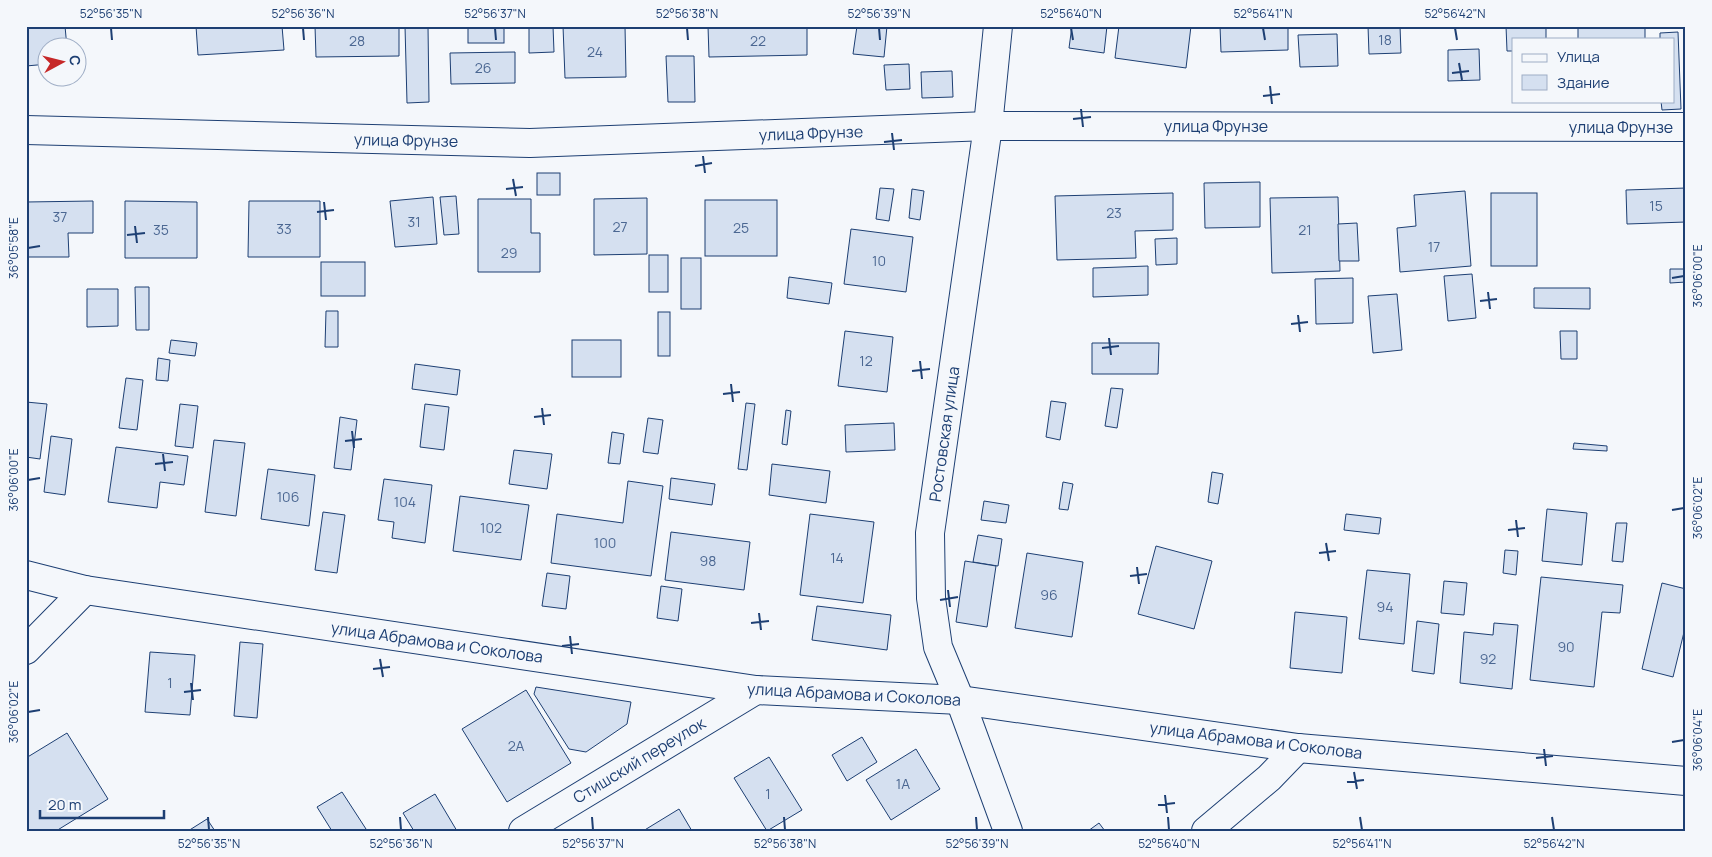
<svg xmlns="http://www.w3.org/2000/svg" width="1712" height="857" font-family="Manrope,sans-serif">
  <rect width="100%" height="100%" fill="#f4f7fb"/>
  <g fill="#d5e0f0" stroke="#1d3f73">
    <path d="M26,26h39l2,22h-19v16l-22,2z"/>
    <path d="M196,26h86l2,24 -86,5z"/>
    <path d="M315,26h84v30l-83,1z"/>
    <path d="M405,26h23l1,76 -22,1z"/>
    <rect x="468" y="26" width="36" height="17"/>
    <path d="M529,26h24l1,26 -25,1z"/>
    <path d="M563,26h62l1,51 -61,1z"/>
    <path d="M708,26h99v29l-98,2z"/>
    <path d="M857,26h30l-3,31 -31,-3z"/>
    <path d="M1072,26h35l-3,27 -35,-5z"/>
    <path d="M1119,26h72l-5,42 -71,-10z"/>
    <path d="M1220,26h68v24l-67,2z"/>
    <path d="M1368,26h32l1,27 -32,1z"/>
    <path d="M1506,26h40v13h-33v12h-6z"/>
    <rect x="1578" y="26" width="67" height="13"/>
    <path d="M1678,32l3,77 -19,1 -1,-9h12v-62h-13v-6z"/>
    <path d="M1337,34l1,32 -38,1 -2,-32z"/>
    <path d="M1479,49l1,31 -32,1v-31z"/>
    <path d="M515,52v31l-64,1 -1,-31z"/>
    <path d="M666,56h28l1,46h-27z"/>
    <path d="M909,64l1,25 -24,1 -2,-25z"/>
    <path d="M952,71l1,26 -31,1 -1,-26z"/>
    <rect x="537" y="173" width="23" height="22"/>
    <path d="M1260,182v45l-55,1 -1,-45z"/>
    <path d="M880,188l14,1 -5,32 -13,-2z"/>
    <path d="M1686,188v34l-59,2 -1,-34z"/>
    <path d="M912,189l12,2 -4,29 -11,-2z"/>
    <path d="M1465,191l6,75 -71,6 -3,-44 19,-2 -2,-31z"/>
    <path d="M1173,193v37l-38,1 1,27 -79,2 -2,-64z"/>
    <rect x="1491" y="193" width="46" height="73"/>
    <path d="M456,196l3,38 -15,1 -4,-38z"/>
    <path d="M433,197l4,47 -42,3 -5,-46z"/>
    <path d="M1338,197l2,74 -68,2 -2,-75z"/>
    <path d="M647,198v56l-53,1v-56z"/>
    <path d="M478,199h53v34h9v39h-62z"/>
    <rect x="705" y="200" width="72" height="56"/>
    <path d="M93,201v32h-25l1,24h-43v-55z"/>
    <path d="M125,201l72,1v56h-72z"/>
    <path d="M249,201h71v56h-72z"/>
    <path d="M1357,223l2,38h-20l-1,-37z"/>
    <path d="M851,229l62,8 -7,55 -62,-8z"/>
    <path d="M1177,238v26l-21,1 -1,-26z"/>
    <rect x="649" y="255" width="19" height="37"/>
    <rect x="681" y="258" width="20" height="51"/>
    <rect x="321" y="262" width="44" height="34"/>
    <path d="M1148,266v29l-55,2v-29z"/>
    <path d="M1670,269h16v13l-16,1z"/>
    <path d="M1472,274l4,44 -28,3 -4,-45z"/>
    <path d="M789,277l43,6 -3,21 -42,-6z"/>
    <path d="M1353,278v45l-37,1 -1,-45z"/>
    <path d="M135,287h14v43h-13z"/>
    <path d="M1534,288h56v21l-56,-1z"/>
    <path d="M87,289h31v37l-31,1z"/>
    <path d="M1397,294l5,56 -29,3 -5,-57z"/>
    <path d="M326,311h12v36h-13z"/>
    <rect x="658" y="312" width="12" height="44"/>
    <path d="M845,331l48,6 -6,55 -49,-6z"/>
    <path d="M1560,331h17v28h-16z"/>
    <path d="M171,340l26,3 -2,13 -26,-3z"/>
    <rect x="572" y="340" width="49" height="37"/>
    <path d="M1092,343h67l-1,31h-66z"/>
    <path d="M158,358l12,2 -2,21 -12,-1z"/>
    <path d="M415,364l45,6 -3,25 -45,-6z"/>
    <path d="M126,378l17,2 -6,50 -18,-2z"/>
    <path d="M1111,388l12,1 -6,39 -12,-2z"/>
    <path d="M1051,401l15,2 -6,37 -14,-3z"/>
    <path d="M26,402l21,2 -7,55 -14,-2z"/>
    <path d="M746,403l9,1 -8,66 -9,-1z"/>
    <path d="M180,404l18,2 -5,42 -18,-2z"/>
    <path d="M425,404l24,3 -5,43 -24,-3z"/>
    <path d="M786,410l5,1 -4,34 -5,-1z"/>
    <path d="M340,417l17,3 -6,50 -17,-2z"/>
    <path d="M648,418l15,2 -5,34 -15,-2z"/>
    <path d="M894,423l1,27 -49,2 -1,-27z"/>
    <path d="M612,432l12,2 -4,30 -12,-1z"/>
    <path d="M51,436l21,3 -7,56 -21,-3z"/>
    <path d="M214,440l31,3 -9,73 -31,-4z"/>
    <path d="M1574,443l33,3v5l-34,-2z"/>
    <path d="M116,447l72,9 -4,29 -24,-3 -3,26 -49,-6z"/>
    <path d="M514,450l38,4 -5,35 -38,-5z"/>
    <path d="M772,464l58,7 -4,32 -57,-8z"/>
    <path d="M268,469l47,6 -6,51 -48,-7z"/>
    <path d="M1212,472l11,2 -5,30 -10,-2z"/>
    <path d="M671,478l44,6 -3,21 -43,-6z"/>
    <path d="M384,479l48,6 -7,58 -33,-5 2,-16 -16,-2z"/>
    <path d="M628,481l35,5 -12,90 -100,-13 6,-49 66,9z"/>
    <path d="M1063,482l10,2 -5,26 -9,-1z"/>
    <path d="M460,496l69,9 -8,55 -68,-9z"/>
    <path d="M984,501l25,4 -3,18 -25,-3z"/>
    <path d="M1547,509l40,4 -5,52 -40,-4z"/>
    <path d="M323,512l22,3 -8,58 -22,-3z"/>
    <path d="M810,514l64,8 -11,81 -63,-8z"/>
    <path d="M1346,514l35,4 -2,16 -35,-4z"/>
    <path d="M1616,523h11l-4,39 -11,-1z"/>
    <path d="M671,532l79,10 -6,48 -79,-10z"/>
    <path d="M978,535l24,4 -4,27 -25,-4z"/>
    <path d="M1156,546l56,15 -18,68 -56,-15z"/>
    <path d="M1505,550l13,1 -2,24 -13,-2z"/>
    <path d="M1027,553l56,9 -11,75 -57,-9z"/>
    <path d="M965,561l31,5 -9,61 -31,-5z"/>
    <path d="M1367,570l43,4 -6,70 -45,-5z"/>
    <path d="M547,573l23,3 -4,33 -24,-3z"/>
    <path d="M1541,577l82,8 -3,28 -18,-1 -8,75 -64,-7z"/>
    <path d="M1444,581l23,2 -3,32 -23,-2z"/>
    <path d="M1662,583l24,6v35l-13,53 -31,-8z"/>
    <path d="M661,586l21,3 -4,32 -21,-3z"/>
    <path d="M817,606l74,9 -4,35 -75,-10z"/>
    <path d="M1295,612l52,5 -5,56 -52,-5z"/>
    <path d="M1417,621l22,3 -5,50 -22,-3z"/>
    <path d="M1494,623l24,2 -6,64 -52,-6 4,-51 29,3z"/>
    <path d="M240,642l23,2 -6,74 -23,-2z"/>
    <path d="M150,652l45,3 -5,60 -45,-3z"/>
    <path d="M536,687l95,15 -4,22 -41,28 -17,-3 -35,-55z"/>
    <path d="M526,690l45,73 -64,39 -45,-73z"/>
    <path d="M67,733l41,66 -52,32h-30v-73z"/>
    <path d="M862,737l15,25 -30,19 -15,-26z"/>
    <path d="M916,749l24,40 -49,31 -25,-40z"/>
    <path d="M769,757l33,53 -35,21 -33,-53z"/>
    <path d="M342,792l24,37 -3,2h-31l-15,-24z"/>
    <path d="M435,794l22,37h-43l-11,-18z"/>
    <path d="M679,809l13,22h-49z"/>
    <path d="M207,819l8,12h-27z"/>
    <path d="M1099,823l6,8h-17z"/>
  </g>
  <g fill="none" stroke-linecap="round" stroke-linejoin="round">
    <defs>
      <g id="minor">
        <path d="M998,26l-10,100 -58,407 1,65 7,49 22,53 48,131"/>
        <path d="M26,130l504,13 458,-17 698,1"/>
        <path d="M26,575l59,15 671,100 204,10 338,48 388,33"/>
        <path d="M26,650l59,-60"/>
        <path d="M523,831l233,-141"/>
        <path d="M1206,831l63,-53 29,-30"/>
      </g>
    </defs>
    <use href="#minor" stroke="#1d3f73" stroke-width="30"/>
    <use href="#minor" stroke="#f4f7fb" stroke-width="28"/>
  </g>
  <path fill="none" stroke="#1d3f73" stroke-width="2" d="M111,28l1,12M303,28l1,12M495,28l1,12M687,28l1,12M879,28l1,12M1071,28l2,12M1263,28l2,12M1455,28l2,12M1459,63l3,17M1452,73l17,-2M1270,86l2,18M1263,96l17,-2M1081,109l2,18M1073,119l18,-2M892,133l2,17M884,142l18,-2M703,156l2,17M695,166l17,-3M513,179l3,17M506,189l17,-2M324,202l2,18M317,212l17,-2M135,226l2,17M127,235l18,-2M28,248l12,-2M1672,278l12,-2M1488,292l2,17M1480,301l17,-2M1298,315l2,17M1291,324l17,-2M1109,338l2,17M1102,348l17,-2M920,361l2,18M912,371l18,-2M731,384l2,18M723,394l17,-2M542,408l2,17M534,417l17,-2M352,431l2,17M345,441l17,-2M163,454l2,17M155,464l18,-2M28,480l12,-2M1672,510l12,-2M1516,520l2,17M1508,530l17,-2M1326,543l3,18M1319,553l17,-2M1137,567l2,17M1130,576l17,-2M948,590l2,17M940,600l18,-3M759,613l2,17M751,623l18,-2M570,636l2,18M562,646l17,-2M380,659l3,18M373,669l17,-2M191,683l2,17M184,692l17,-2M28,712l12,-2M1672,742l12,-2M1544,749l2,17M1536,758l17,-2M1354,772l3,17M1347,782l17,-2M1165,795l2,18M1158,805l17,-2M208,817l1,13M400,817l1,13M592,817l1,13M784,817l1,13M976,817l1,13M1168,817l1,13M1360,817l2,13M1552,817l2,13"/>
  <g text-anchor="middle" stroke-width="4" stroke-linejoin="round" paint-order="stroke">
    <g font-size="14" fill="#4b6792">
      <text x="1385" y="45">18</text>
      <text x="357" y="46">28</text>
      <text x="758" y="46">22</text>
      <text x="595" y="57">24</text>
      <text x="483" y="73">26</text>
      <text x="1656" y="211">15</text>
      <text x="1114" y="218">23</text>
      <text x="60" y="222">37</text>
      <text x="414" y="227">31</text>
      <text x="620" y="232">27</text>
      <text x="741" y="233">25</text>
      <text x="284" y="234">33</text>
      <text x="161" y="235">35</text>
      <text x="1305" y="235">21</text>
      <text x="1434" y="252">17</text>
      <text x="509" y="258">29</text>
      <text x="879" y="266">10</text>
      <text x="866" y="366">12</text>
      <text x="288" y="502">106</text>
      <text x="405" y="507">104</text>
      <text x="491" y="533">102</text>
      <text x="605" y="548">100</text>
      <text x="837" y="563">14</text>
      <text x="708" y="566">98</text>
      <text x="1049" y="600">96</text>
      <text x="1385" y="612">94</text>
      <text x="1566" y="652">90</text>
      <text x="1488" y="664">92</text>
      <text x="170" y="688">1</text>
      <text x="516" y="751">2А</text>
      <text x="903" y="789">1А</text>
      <text x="768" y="799">1</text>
    </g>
    <g font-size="16" fill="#1d3f73" stroke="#f4f7fb">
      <text x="1216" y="132">улица Фрунзе</text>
      <text x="1621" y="133">улица Фрунзе</text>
      <text transform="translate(811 133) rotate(-2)" y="6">улица Фрунзе</text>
      <text transform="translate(406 140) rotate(1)" y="6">улица Фрунзе</text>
      <text transform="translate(944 434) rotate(-82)" y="6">Ростовская улица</text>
      <text transform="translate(437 642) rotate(8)" y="6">улица Абрамова и Соколова</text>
      <text transform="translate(854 694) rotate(3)" y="6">улица Абрамова и Соколова</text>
      <text transform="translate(1256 740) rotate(7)" y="6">улица Абрамова и Соколова</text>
      <text transform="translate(639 760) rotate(-31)" y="6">Стишский переулок</text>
    </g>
  </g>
  <rect width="1712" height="857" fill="none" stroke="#f4f7fb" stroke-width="55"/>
  <rect x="1512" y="38" width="162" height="65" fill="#f4f7fb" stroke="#9eadc5"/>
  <rect x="1522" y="54" width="25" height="8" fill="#f4f7fb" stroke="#9eadc5"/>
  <text x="1557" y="62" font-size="15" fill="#1d3f73">Улица</text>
  <rect x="1522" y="75" width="25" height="15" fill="#d5e0f0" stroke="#9eadc5"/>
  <text x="1557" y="88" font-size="15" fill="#1d3f73">Здание</text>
  <g transform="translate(62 62) rotate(83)"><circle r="24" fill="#f4f7fb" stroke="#9eadc5"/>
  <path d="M0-4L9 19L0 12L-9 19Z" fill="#c62828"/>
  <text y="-8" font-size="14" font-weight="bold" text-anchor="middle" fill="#1d3f73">С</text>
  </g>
  <path d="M40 810v8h124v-8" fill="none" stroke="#1d3f73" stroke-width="2.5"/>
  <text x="48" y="810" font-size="15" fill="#1d3f73" stroke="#f4f7fb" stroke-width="4" paint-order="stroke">20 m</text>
  <rect x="28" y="28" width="1656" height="802" fill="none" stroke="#1d3f73" stroke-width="2"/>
  <g font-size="12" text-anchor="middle" fill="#1d3f73">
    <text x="111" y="18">52°56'35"N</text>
    <text x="303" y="18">52°56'36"N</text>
    <text x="495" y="18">52°56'37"N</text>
    <text x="687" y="18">52°56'38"N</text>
    <text x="879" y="18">52°56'39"N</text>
    <text x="1071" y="18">52°56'40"N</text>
    <text x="1263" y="18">52°56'41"N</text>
    <text x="1455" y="18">52°56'42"N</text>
    <text transform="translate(14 248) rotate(-90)" y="4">36°05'58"E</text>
    <text transform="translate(1698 276) rotate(-90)" y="4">36°06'00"E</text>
    <text transform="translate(14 480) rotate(-90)" y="4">36°06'00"E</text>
    <text transform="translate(1698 508) rotate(-90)" y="4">36°06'02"E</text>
    <text transform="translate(14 712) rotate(-90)" y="4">36°06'02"E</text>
    <text transform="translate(1698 740) rotate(-90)" y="4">36°06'04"E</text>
    <text x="209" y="848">52°56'35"N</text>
    <text x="401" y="848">52°56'36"N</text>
    <text x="593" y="848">52°56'37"N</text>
    <text x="785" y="848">52°56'38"N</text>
    <text x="977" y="848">52°56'39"N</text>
    <text x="1169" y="848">52°56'40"N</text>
    <text x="1362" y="848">52°56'41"N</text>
    <text x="1554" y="848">52°56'42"N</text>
  </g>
</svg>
